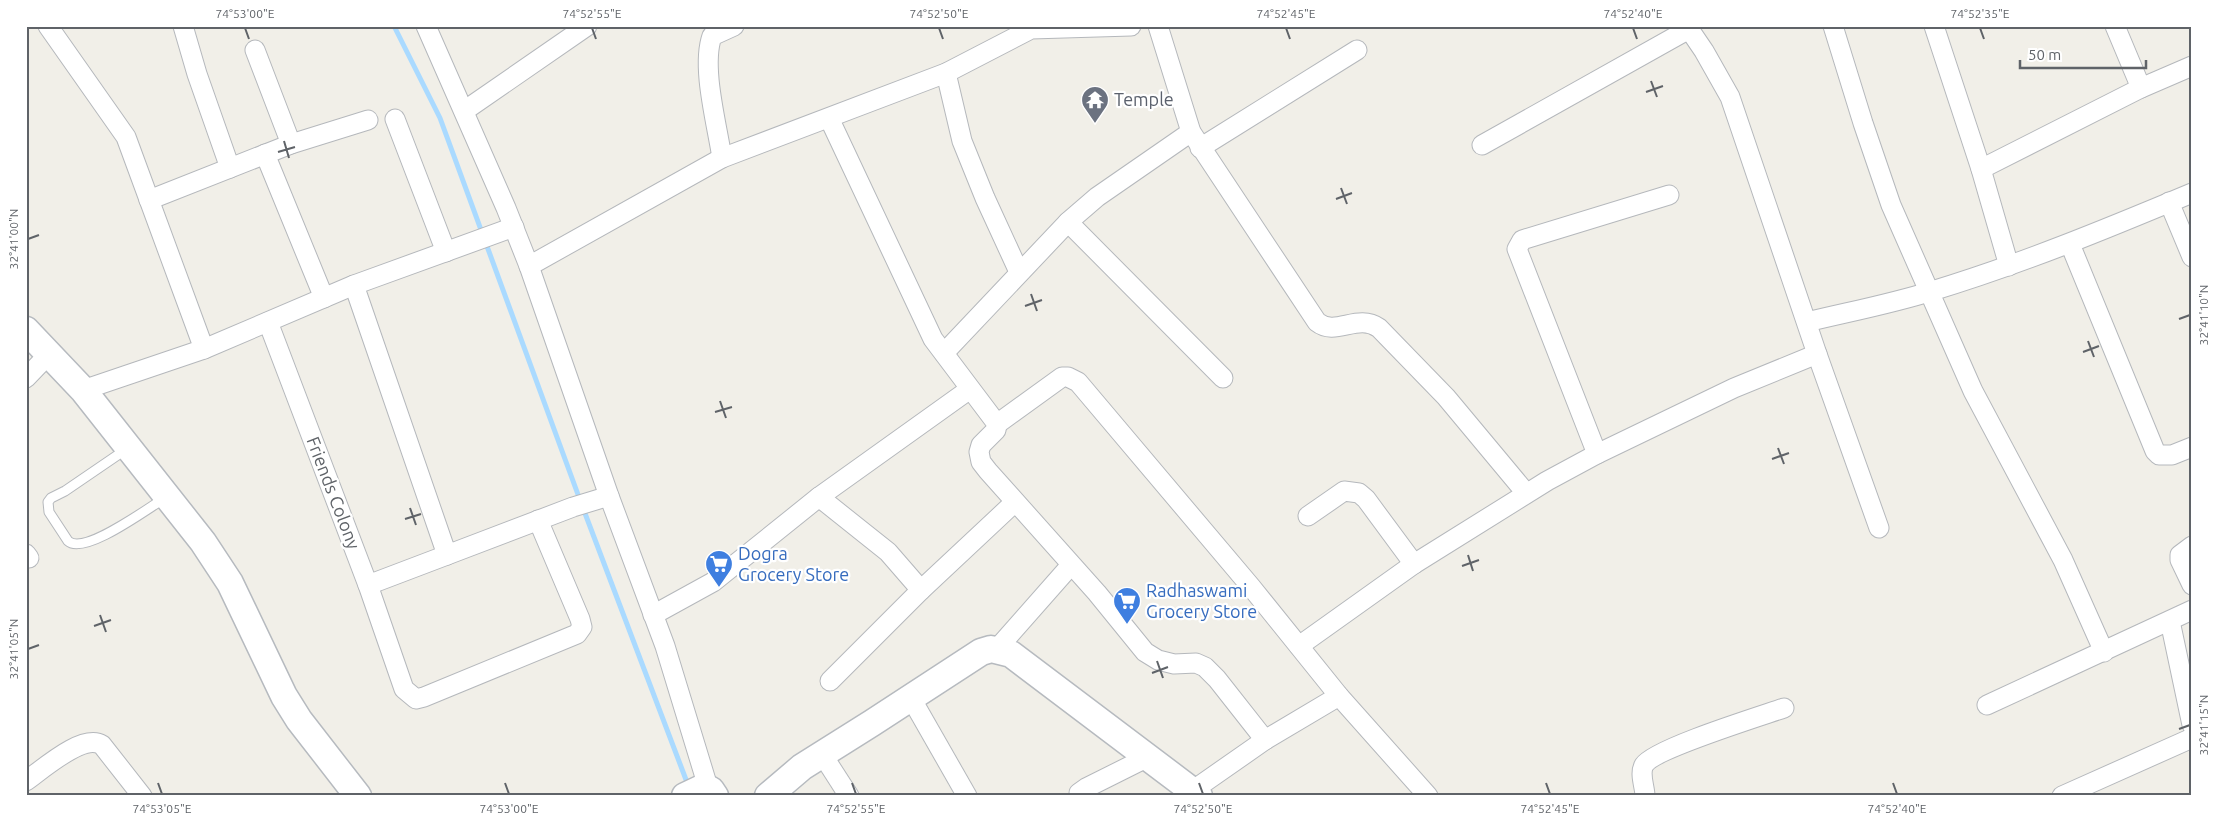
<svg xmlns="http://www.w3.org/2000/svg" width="2218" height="822" font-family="Ubuntu,sans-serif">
  <rect width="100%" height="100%" fill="#f1efe8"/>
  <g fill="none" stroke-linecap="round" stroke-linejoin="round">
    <g stroke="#aadaff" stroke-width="5">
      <path d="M394,26l46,92 140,382"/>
      <path d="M583,508l105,277"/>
    </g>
    <defs>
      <path id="lane" d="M128,448l-63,43 -14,7 -3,4 1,10 19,29c16,15 80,-33 97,-43"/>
      <g id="street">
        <path d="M48,26l78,111 78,212"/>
        <path d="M183,26l14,48 33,94"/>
        <path d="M426,26l80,182 23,58 80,230 56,150 43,141"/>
        <path d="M1158,26l33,106 126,190c19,15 40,-9 62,6l67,69 80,96"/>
        <path d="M1687,26l17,25 26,46 87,257 62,174"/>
        <path d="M1833,26l30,97 28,82 82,186 90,169 41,92"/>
        <path d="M1934,26l47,143 28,97"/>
        <path d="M2115,26l26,62"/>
        <path d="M255,50l36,94"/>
        <path d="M946,73l16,68 23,57 34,74"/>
        <path d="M464,111l123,-85"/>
        <path d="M829,118l104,221 64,85 -1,6 -15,15 -2,7 2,10 7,9 109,122 48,59 13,8 16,4 22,-1 9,4 12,12 48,61"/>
        <path d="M395,119l51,133"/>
        <path d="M1482,145l207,-116"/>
        <path d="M1200,148l157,-98"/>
        <path d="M265,154l59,144"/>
        <path d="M722,158c-5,-34 -21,-91 -10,-122l22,-10"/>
        <path d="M1981,169l160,-81 51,-22"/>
        <path d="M149,200l142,-56 77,-24"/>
        <path d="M2169,202l23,55"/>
        <path d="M1068,222l29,-25 94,-65"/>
        <path d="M2070,244l85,207 4,4h13l20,-8"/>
        <path d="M529,266l193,-108 224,-85 85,-44 100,-3"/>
        <path d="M354,285l93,270 126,-48 36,-11"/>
        <path d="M268,322l100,263 79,-30"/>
        <path d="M1807,322c41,-10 84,-18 125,-31 89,-27 174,-62 260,-98"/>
        <path d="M944,353l124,-131 155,156"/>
        <path d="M26,378l24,-25"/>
        <path d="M83,390l121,-41 150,-64 160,-58"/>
        <path d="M997,424l65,-47h6l10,5 174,206 87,108 89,100"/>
        <path d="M1597,454l-80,-205 5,-9 147,-45"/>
        <path d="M819,497l69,55 33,38"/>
        <path d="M1308,516l36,-25 15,2 7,6 48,65"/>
        <path d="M2192,546l-12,9v5l12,25"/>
        <path d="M26,554l3,4"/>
        <path d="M368,585l36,104 12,10 8,-2 153,-63 5,-7 -2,-8 -42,-99"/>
        <path d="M653,615l60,-33 106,-85 151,-108"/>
        <path d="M2170,621l22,104"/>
        <path d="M1299,646l115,-82 133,-83 50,-27 137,-66 83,-34"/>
        <path d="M996,650l75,-85"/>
        <path d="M830,681l91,-91 94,-88"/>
        <path d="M911,698l56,98"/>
        <path d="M1987,705l205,-95"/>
        <path d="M822,754l27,42"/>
        <path d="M26,781c17,-12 57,-48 76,-36l40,51"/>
        <path d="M1192,791l73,-51 74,-44"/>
        <path d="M1079,796v-3l7,-5 62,-31"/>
        <path d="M1645,796c0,-9 -6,-22 -1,-31 10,-16 117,-49 140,-57"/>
        <path d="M2062,796l130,-58"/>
      </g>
      <g id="secondary">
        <path d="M26,330l57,60 120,152 27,41 54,113 15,24 59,76"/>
        <path d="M685,796l19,-9 7,3 4,6"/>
        <path d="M768,796l34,-29 70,-44 109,-71 10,-3 20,5 188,142"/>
      </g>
    </defs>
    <use href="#lane" stroke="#b5b8bc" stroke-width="11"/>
    <use href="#street" stroke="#b5b8bc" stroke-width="21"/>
    <use href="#secondary" stroke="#b6babf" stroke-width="29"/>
    <use href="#lane" stroke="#fff" stroke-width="9"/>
    <use href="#street" stroke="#fff" stroke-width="19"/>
    <use href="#secondary" stroke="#fff" stroke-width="26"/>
  </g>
  <path fill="none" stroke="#5f6368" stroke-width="2" d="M245,28l4,11M592,28l4,11M939,28l4,11M1286,28l4,11M1633,28l4,11M1980,28l4,11M1651,81l6,16M1646,92l17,-6M284,141l5,17M278,152l17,-5M1341,188l6,16M1336,199l16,-6M28,239l11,-4M1031,294l6,17M1025,306l17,-6M2179,319l11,-4M2088,341l6,16M2083,352l16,-6M720,401l6,17M715,412l17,-5M1778,448l6,16M1772,459l17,-6M410,508l6,17M405,519l16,-5M1468,555l5,16M1462,566l17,-6M100,615l6,17M94,626l17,-6M28,649l11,-4M1157,661l6,17M1152,673l16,-6M2179,729l11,-4M158,783l4,11M505,783l4,11M852,783l4,11M1199,783l4,11M1546,783l4,11M1893,783l4,11"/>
  <defs>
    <symbol id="temple-pin" viewBox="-11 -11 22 30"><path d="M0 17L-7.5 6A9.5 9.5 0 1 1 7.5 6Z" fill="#6b7280" stroke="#fff"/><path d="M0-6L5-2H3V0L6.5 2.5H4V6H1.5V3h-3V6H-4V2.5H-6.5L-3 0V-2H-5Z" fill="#fff"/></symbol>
    <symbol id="supermarket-pin" viewBox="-11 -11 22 30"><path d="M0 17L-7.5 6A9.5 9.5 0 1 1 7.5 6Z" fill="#3f7fe0" stroke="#fff"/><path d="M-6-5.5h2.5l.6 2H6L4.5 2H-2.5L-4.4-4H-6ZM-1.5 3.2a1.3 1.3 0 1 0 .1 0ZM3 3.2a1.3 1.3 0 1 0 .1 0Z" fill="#fff"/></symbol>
  </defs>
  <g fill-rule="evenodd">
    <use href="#temple-pin" x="1079" y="84" width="32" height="43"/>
    <use href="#supermarket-pin" x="703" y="548" width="32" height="43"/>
    <use href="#supermarket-pin" x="1111" y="585" width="32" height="43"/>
  </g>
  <g text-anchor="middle" stroke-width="4.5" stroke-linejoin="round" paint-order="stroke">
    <g font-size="18" fill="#5b616d" stroke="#fff" text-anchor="start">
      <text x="1114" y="106">Temple</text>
    </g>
    <g font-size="18" fill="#5f6368" stroke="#fff">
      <text transform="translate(333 493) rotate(69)" y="6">Friends Colony</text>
    </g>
    <g font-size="18" fill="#366cbe" stroke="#fff" text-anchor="start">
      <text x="738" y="560">Dogra<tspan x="738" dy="21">Grocery Store</tspan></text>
      <text x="1146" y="597">Radhaswami<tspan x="1146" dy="21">Grocery Store</tspan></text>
    </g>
  </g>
  <rect width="2218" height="822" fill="none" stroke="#ffffff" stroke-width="55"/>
  <path d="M2020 60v8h126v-8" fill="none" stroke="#5f6368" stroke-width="2.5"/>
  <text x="2028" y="60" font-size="15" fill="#5f6368" stroke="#ffffff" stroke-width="4" paint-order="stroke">50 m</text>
  <rect x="28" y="28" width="2162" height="766" fill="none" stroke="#5f6368" stroke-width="2"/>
  <g font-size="12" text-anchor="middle" fill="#5f6368">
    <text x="245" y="18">74°53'00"E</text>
    <text x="592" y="18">74°52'55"E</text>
    <text x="939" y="18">74°52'50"E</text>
    <text x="1286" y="18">74°52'45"E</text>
    <text x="1633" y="18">74°52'40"E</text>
    <text x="1980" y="18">74°52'35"E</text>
    <text transform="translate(14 239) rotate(-90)" y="4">32°41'00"N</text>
    <text transform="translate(2204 315) rotate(-90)" y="4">32°41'10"N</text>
    <text transform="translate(14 649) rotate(-90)" y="4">32°41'05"N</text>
    <text transform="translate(2204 725) rotate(-90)" y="4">32°41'15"N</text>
    <text x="162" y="813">74°53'05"E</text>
    <text x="509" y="813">74°53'00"E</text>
    <text x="856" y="813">74°52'55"E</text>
    <text x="1203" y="813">74°52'50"E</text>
    <text x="1550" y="813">74°52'45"E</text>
    <text x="1897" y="813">74°52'40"E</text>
  </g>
</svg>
